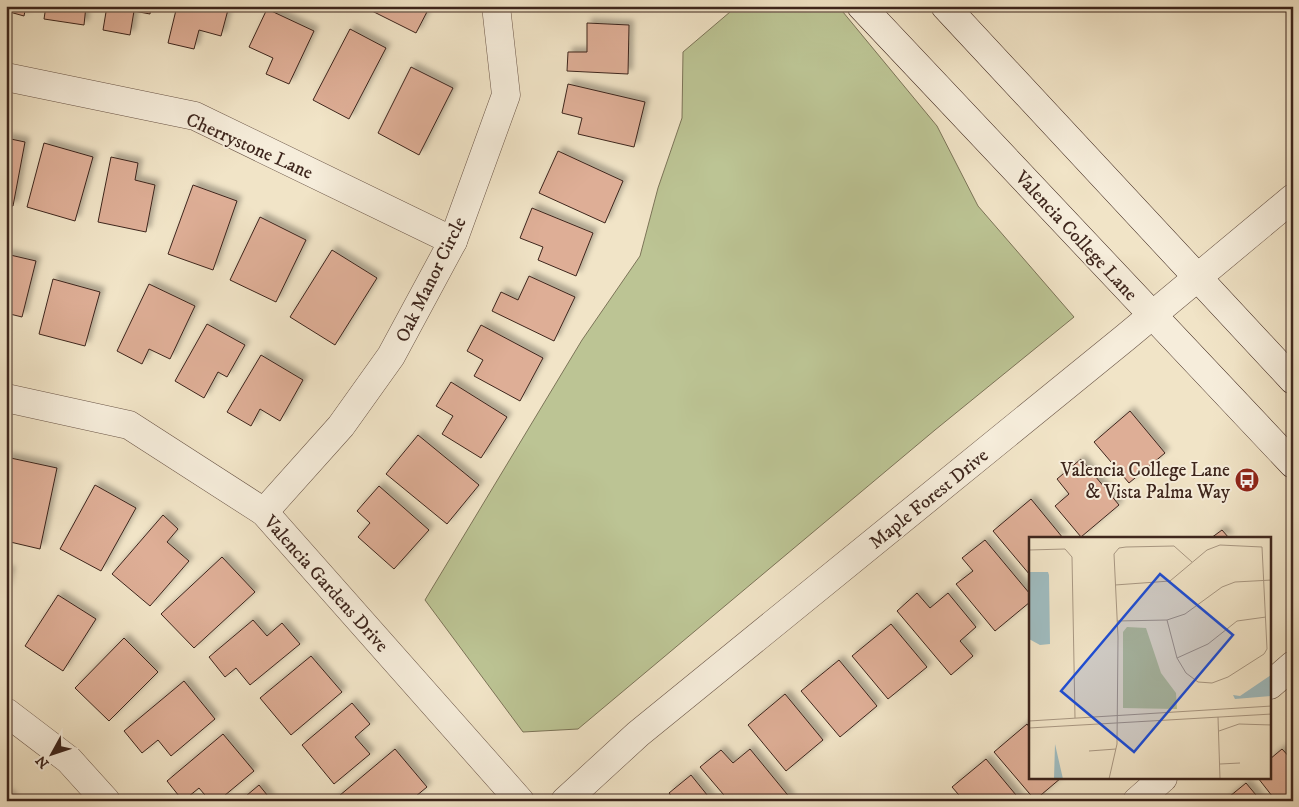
<svg xmlns="http://www.w3.org/2000/svg" width="1299" height="807" font-family="'IM FELL DW Pica',serif">
  <defs>
    <filter id="shadow"><feDropShadow dx="4.5" dy="-4.5" stdDeviation="2.5" flood-color="#0004"/></filter>
  </defs>
  <rect width="100%" height="100%" fill="#f1e4c7"/>
  <filter id="stains"><feTurbulence type="fractalNoise" baseFrequency=".004" numOctaves="4"/><feColorMatrix values="0 0 0 0 .2 0 0 0 0 .09 0 0 0 0 .02 0 0 0 .5 -.17"/></filter>
  <radialGradient id="worn" r=".72"><stop offset=".6" stop-color="#630" stop-opacity="0"/><stop offset="1" stop-color="#630" stop-opacity=".3"/></radialGradient>
  <path fill="#bcc494" stroke="#7c7458" d="M737,6h101l99,120 41,80 96,111 -139,113 -357,299 -55,3 -98,-132 157,-260 58,-84 18,-68 24,-70 1,-66z"/>
  <g fill="#deae96" stroke="#3d251c" filter="url(#shadow)">
    <path d="M6,6h20l-2,10 -18,-5z"/>
    <path d="M46,6h40l-2,19 -40,-6z"/>
    <path d="M107,6h44l-1,8 -16,-3 -4,24 -27,-5z"/>
    <path d="M177,6h52l-8,30 -22,-6 -5,19 -26,-6z"/>
    <path d="M362,6h63l4,2 -13,25z"/>
    <path d="M267,9l47,22 -25,53 -23,-10 7,-16 -24,-11z"/>
    <path d="M587,23l42,2 -1,49 -61,-3 1,-19h19z"/>
    <path d="M350,29l36,19 -37,71 -36,-19z"/>
    <path d="M411,67l42,21 -34,67 -41,-22z"/>
    <path d="M568,84l77,18 -11,45 -56,-13 4,-16 -20,-5z"/>
    <path d="M6,138l19,4 -12,64 -7,-1z"/>
    <path d="M44,143l49,14 -18,64 -48,-14z"/>
    <path d="M558,151l65,30 -18,42 -66,-30z"/>
    <path d="M111,157l27,6 -3,17 20,5 -9,47 -48,-10z"/>
    <path d="M193,185l44,16 -24,69 -45,-16z"/>
    <path d="M532,208l61,25 -17,43 -38,-16 5,-13 -23,-9z"/>
    <path d="M260,217l46,23 -30,62 -46,-22z"/>
    <path d="M332,250l45,28 -42,67 -45,-28z"/>
    <path d="M6,254l30,7 -14,56 -16,-4z"/>
    <path d="M529,276l46,21 -21,44 -62,-30 9,-19 17,8z"/>
    <path d="M53,279l47,13 -15,54 -46,-12z"/>
    <path d="M149,284l46,22 -25,53 -21,-10 -7,15 -25,-13z"/>
    <path d="M207,324l38,21 -18,32 -9,-5 -14,26 -29,-17z"/>
    <path d="M481,325l62,33 -23,43 -46,-25 9,-16 -16,-9z"/>
    <path d="M261,355l42,25 -23,41 -20,-12 -9,17 -24,-14z"/>
    <path d="M451,382l56,35 -26,41 -39,-24 11,-18 -17,-10z"/>
    <path d="M1130,411l35,42 -36,30 -35,-41z"/>
    <path d="M418,435l61,50 -32,39 -61,-50z"/>
    <path d="M6,457l51,11 -17,81 -34,-8z"/>
    <path d="M1081,459l38,46 -38,32 -26,-31 14,-12 -12,-15z"/>
    <path d="M95,485l41,23 -35,63 -41,-22z"/>
    <path d="M379,486l50,44 -35,39 -36,-32 12,-14 -13,-12z"/>
    <path d="M1031,499l32,39h-33v37l-37,-44z"/>
    <path d="M163,515l15,14 -11,13 22,19 -39,45 -38,-32z"/>
    <path d="M1222,530l7,8h-18z"/>
    <path d="M985,540l45,54v8l-35,29 -39,-47 17,-13 -11,-13z"/>
    <path d="M222,557l33,35 -61,56 -33,-34z"/>
    <path d="M6,570l4,1 -4,19z"/>
    <path d="M917,593l13,15 18,-15 28,34 -16,14 13,15 -22,19 -54,-64z"/>
    <path d="M58,595l38,24 -33,52 -38,-25z"/>
    <path d="M253,620l14,16 15,-13 18,21 -50,41 -14,-17 -11,9 -16,-20z"/>
    <path d="M891,624l36,43 -39,32 -36,-43z"/>
    <path d="M124,638l34,34 -49,49 -34,-33z"/>
    <path d="M311,656l31,36 -51,43 -31,-37z"/>
    <path d="M839,660l38,46 -37,31 -39,-46z"/>
    <path d="M184,681l31,38 -44,37 -13,-16 -16,13 -18,-22z"/>
    <path d="M785,694l38,46 -37,31 -38,-46z"/>
    <path d="M352,703l18,21 -15,13 15,17 -36,30 -32,-39z"/>
    <path d="M1027,724l3,4v50h31l-26,22 -41,-48z"/>
    <path d="M223,734l31,37 -36,30h-8l-11,-13 -16,13 -16,-20z"/>
    <path d="M395,749l32,38 -17,14h-77z"/>
    <path d="M750,749l41,50 -2,2h-60l-29,-34 21,-17 12,13z"/>
    <path d="M1282,749l11,12v40h-17l-18,-23h12v-19z"/>
    <path d="M986,759l35,42h-57l-12,-14z"/>
    <path d="M691,775l21,26h-37l-6,-8z"/>
    <path d="M1246,783l15,18h-37z"/>
    <path d="M259,785l13,16h-32z"/>
    <path d="M6,792l8,9h-8z"/>
  </g>
  <g fill="none" stroke-linecap="round" stroke-linejoin="round">
    <defs>
      <g id="street">
        <path d="M6,77l189,39 258,125"/>
        <path d="M6,398l123,27 135,87 256,289"/>
        <path d="M264,512l77,-86 50,-70 62,-115 53,-146 -10,-89"/>
        <path d="M1270,685l23,-20"/>
        <path d="M6,712l63,48 37,41"/>
        <path d="M565,801l73,-67 488,-397 167,-139"/>
        <path d="M1137,801l26,-23"/>
      </g>
      <g id="secondary">
        <path d="M861,6l432,458"/>
        <path d="M945,6l348,374"/>
      </g>
    </defs>
    <use href="#street" stroke="#6a5547" stroke-width="29"/>
    <use href="#secondary" stroke="#3d251c" stroke-width="29"/>
    <use href="#street" stroke="#f6eddb" stroke-width="28"/>
    <use href="#secondary" stroke="#f6eddb" stroke-width="28"/>
  </g>
  <defs>
    <symbol id="bus-disc" viewBox="-11 -11 22 22"><circle r="9.5" fill="#8f2418" stroke="#f6eddb"/><path d="M-5-6H5V4H4V6H2V4H-2V6H-4V4H-5ZM-3.5-4V0h7V-4ZM-3.5 1.2v1.5H-2V1.2ZM2 1.2v1.5H3.5V1.2Z" fill="#fff"/></symbol>
  </defs>
  <g fill-rule="evenodd">
    <use href="#bus-disc" x="1233" y="466" width="28" height="28"/>
  </g>
  <g text-anchor="middle" stroke-width="4" stroke-linejoin="round" paint-order="stroke">
    <g font-size="19" fill="#3d251c" stroke="#f6eddb">
      <text transform="translate(250 145) rotate(24)" y="7">Cherrystone Lane</text>
      <text transform="translate(1077 235) rotate(47)" y="7">Valencia College Lane</text>
      <text transform="translate(430 279) rotate(-64)" y="7">Oak Manor Circle</text>
      <text transform="translate(928 498) rotate(-39)" y="7">Maple Forest Drive</text>
      <text transform="translate(327 583) rotate(48)" y="7">Valencia Gardens Drive</text>
    </g>
    <g font-size="19" fill="#3d251c" stroke="#f6eddb" text-anchor="end">
      <text x="1230" y="476">Valencia College Lane<tspan x="1230" dy="22">&amp; Vista Palma Way</tspan></text>
    </g>
  </g>
  <g transform="translate(1029 537)">
    <rect width="242" height="242" fill="#f1e4c7"/>
    <path d="M98,90l19,1 15,45 15,20 1,16 -54,-1v-76z" fill="#bcc494"/>
    <path d="M0,35h19l1,3 1,69 -10,1 -11,-6zM242,138v21l-36,3 -2,-4 7,1zM26,207l8,35h-9z" fill="#9fbcc0"/>
    <path fill="none" stroke="#a99883" stroke-width="1" d="M0,13l36,-1 7,8 3,161M86,48l55,-4 37,-31 13,-5 42,2 5,102 -3,5 -36,23 -16,6 -14,-1 -12,-9 -9,-15 -10,-38M88,84l50,-1 18,-6 37,-27 13,-5 37,-2M148,121l31,-14 29,-23 29,-4M189,180l2,62M0,184l243,-15M0,191l243,-14M190,194l20,-7 33,1M60,214l27,-2M191,227l20,-1M80,242l8,-35 1,-107 -4,-83 5,-6 7,-1 48,-1 18,16"/>
    <path fill="#1d4ed8" fill-opacity="0.15" stroke="#1d4ed8" stroke-width="2.5" d="M131,37l73,61 -99,117 -73,-61z"/>
    <rect width="242" height="242" fill="none" stroke="#3d251c" stroke-width="2.5"/>
  </g>
  <rect width="1299" height="807" fill="none" stroke="#f1e4c7" stroke-width="25"/>
  <rect x="8" y="8" width="1284" height="792" fill="none" stroke="#3d251c" stroke-width="2.5"/>
  <rect x="12" y="12" width="1274" height="782" fill="none" stroke="#3d251c"/>
  <g transform="translate(52 754) rotate(230)" stroke="#f6eddb" stroke-width="4" paint-order="stroke">
  <path d="M0-4L9 19L0 12L-9 19Z" fill="#3d251c"/>
  <text y="-8" font-size="14" font-weight="bold" text-anchor="middle" fill="#3d251c">N</text>
  </g>
  <rect width="100%" height="100%" filter="url(#stains)"/>
  <rect width="100%" height="100%" fill="url(#worn)"/>
</svg>
